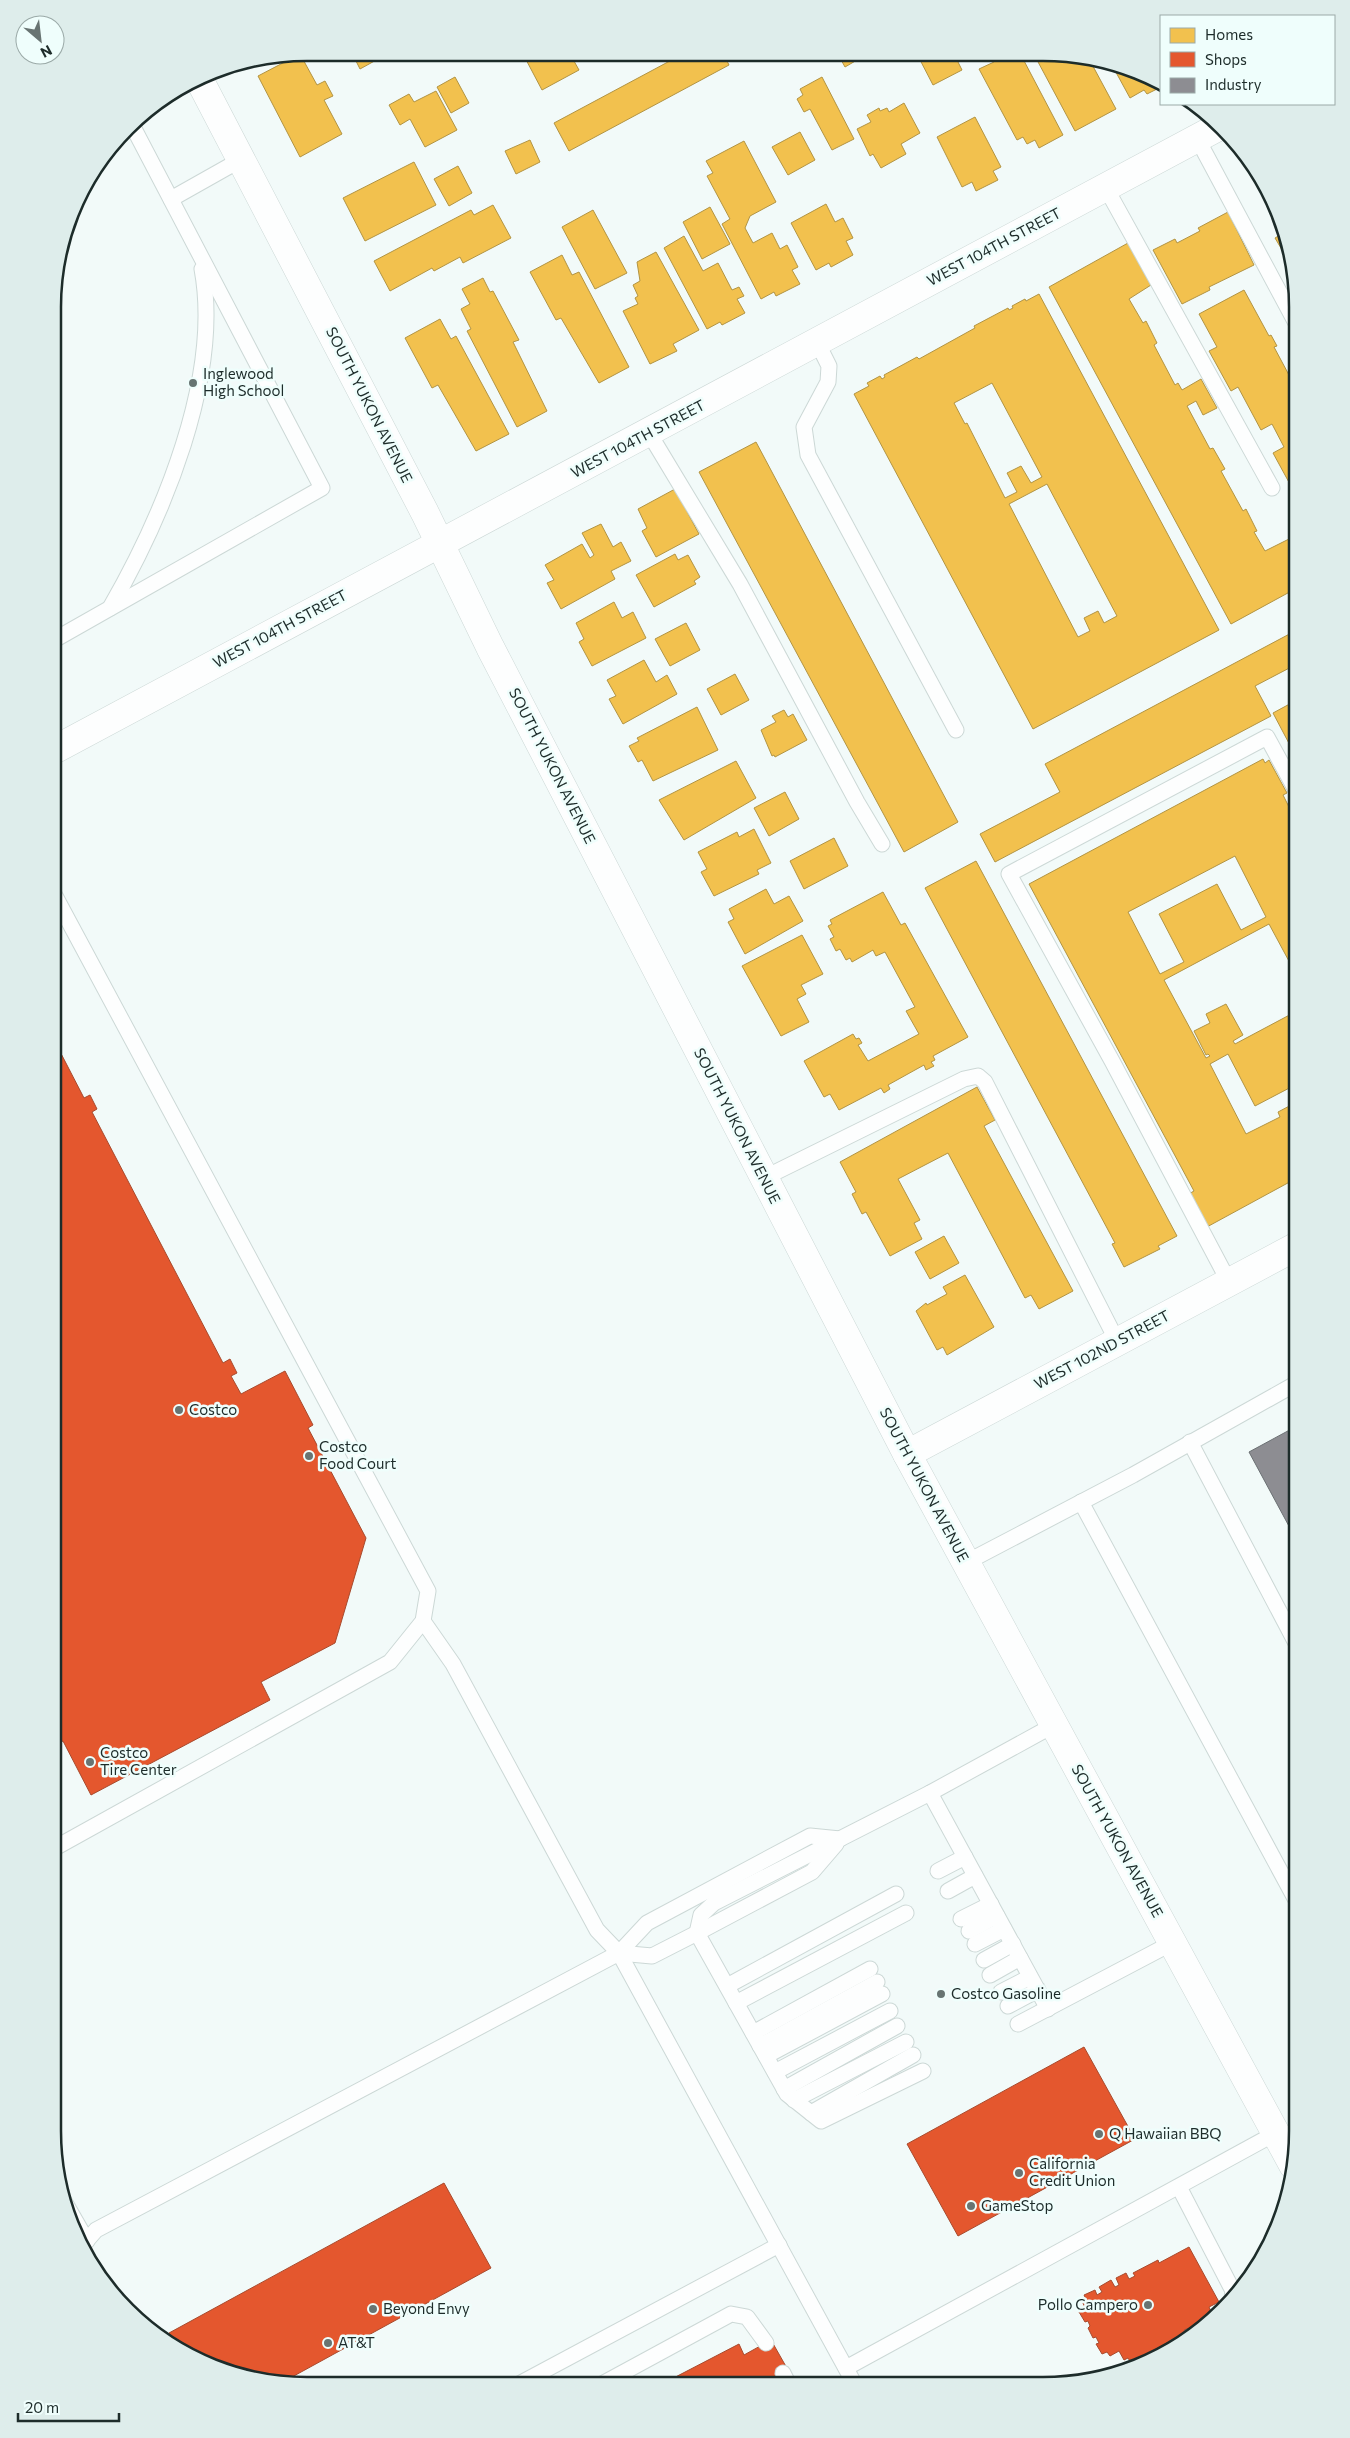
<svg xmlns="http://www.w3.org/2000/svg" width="1350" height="2438" font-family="Commissioner,sans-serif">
  <rect width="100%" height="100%" fill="#f2faf9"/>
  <g fill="#f2c14e" stroke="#b29443" fill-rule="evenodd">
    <path d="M352,53h37l-29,16z"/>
    <path d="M454,53l18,1 -14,7z"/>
    <path d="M300,54l17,31 8,-4 8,15 -9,4 18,34 -42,23 -42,-81z"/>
    <path d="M523,54h47l9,16 -37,20z"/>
    <path d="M591,54h17l-13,7z"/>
    <path d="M681,55h43l5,10 -160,86 -15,-28z"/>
    <path d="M839,56h25l-19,11z"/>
    <path d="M918,56h37l7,14 -29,15z"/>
    <path d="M991,57h31l41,78 -24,13 -4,-8 -8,4 -4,-7 -6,3 -38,-71 15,-7z"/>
    <path d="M1042,57h46l28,52 -41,22 -38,-71z"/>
    <path d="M1106,62l49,17 5,3 1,5 -14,7 -3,-4 -14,8 -18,-33 -3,2z"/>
    <path d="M455,77l14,26 -18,10 -14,-26z"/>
    <path d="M822,77l32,62 -22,11 -22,-41 -6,3 -7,-13 6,-4 -3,-6z"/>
    <path d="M436,91l21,39 -32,17 -15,-28 -10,6 -11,-20 20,-11 5,8z"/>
    <path d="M904,103l16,30 -19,11 5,10 -25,14 -8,-14 -3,2 -13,-27 14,-7 -4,-7 12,-7 1,3 7,-3 2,4z"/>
    <path d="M975,117l26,50 -8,4 5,9 -22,11 -4,-9 -10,5 -25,-50z"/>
    <path d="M800,132l15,28 -27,15 -16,-28z"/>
    <path d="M530,140l10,22 -24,12 -11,-23z"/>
    <path d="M744,141l32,61 -26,14 -5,12 8,15 19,-10 8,16 7,-4 11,22 -6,3 8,14 -24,12 -2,-4 -13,7 -39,-75 8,-5 -23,-43 6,-3 -7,-12z"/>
    <path d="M414,162l22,43 -71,36 -22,-43z"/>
    <path d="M458,166l14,27 -23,13 -15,-27z"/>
    <path d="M826,204l9,18 8,-4 10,20 -7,3 7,14 -22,12 -2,-4 -13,7 -25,-47z"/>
    <path d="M493,205l18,33 -48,25 -3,-6 -26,14 -2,-3 -42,23 -16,-30 97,-51 3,5z"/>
    <path d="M710,207l20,37 -28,15 -19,-37z"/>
    <path d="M593,210l34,63 -32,16 -33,-62z"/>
    <path d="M1228,212l26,53 -45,22 1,3 -28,14 -29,-54 22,-11 2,4 23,-12 -2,-3z"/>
    <path d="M1285,232l6,33 -16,-27z"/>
    <path d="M684,236l19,35 15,-8 14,27 7,-3 5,9 -7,3 8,14 -23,12 -2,-3 -13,7 -43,-81z"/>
    <path d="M1128,243l23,42 -22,14 14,24 3,-2 11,22 -3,2 21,40 3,-2 4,7 19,-11 16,29 -14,7 -7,-14 -9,5 23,43 3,-1 12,21 -4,2 22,40 3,-2 11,22 -3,1 11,19 30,-15 2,5v47l-66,36 -182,-337z"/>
    <path d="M656,252l43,78 -26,14 4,7 -27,13 -27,-53 15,-7 -3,-6 3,-2 -5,-11 7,-4 -3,-19z"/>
    <path d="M562,255l10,20 7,-3 50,95 -30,16 -38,-65 -5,2 -26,-48z"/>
    <path d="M483,278l7,14 3,-1 26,49 -6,2 34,69 -30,16 -50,-96 4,-2 -10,-20 9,-5 -8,-15z"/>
    <path d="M1244,290l25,46 2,-1 6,11 -3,1 23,43v107l-24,-44 11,-6 -12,-23 -11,6 -23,-43 -7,4 -22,-40 8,-4 -18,-33z"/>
    <path d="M1039,294l180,336 -186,99 -179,-335 15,-8 -2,-3 13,-7 2,3 3,-2 -1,-2 33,-18 2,2 56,-31 -1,-2 34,-18 1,2 4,-2 -1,-2 13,-7 1,2zM992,383l50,94 -11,6 -10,-17 -14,7 10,19 -12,6 -38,-75 -2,1 -11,-21zM1047,484l70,132 -13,7 -6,-12 -14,7 6,13 -12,6 -69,-133z"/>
    <path d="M440,319l11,20 5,-3 53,98 -33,17 -38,-66 -6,3 -27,-50z"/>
    <path d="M756,442l202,380 -54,30 -205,-380z"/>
    <path d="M675,489l24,45 -43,23 -14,-26 5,-3 -9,-19z"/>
    <path d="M601,524l12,23 8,-5 10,19 -20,10 4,8 -54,30 -14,-26 7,-3 -9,-15 37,-21 8,14 4,-3 -12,-22z"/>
    <path d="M675,554l3,6 10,-5 12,22 -6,4 2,3 -42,23 -18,-32z"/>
    <path d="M614,602l8,16 11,-6 13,26 -54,28 -13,-24 5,-3 -8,-16z"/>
    <path d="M686,623l14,27 -30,16 -15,-27z"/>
    <path d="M1297,630v34l-42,22 16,30 -276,146 -15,-28 80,-42 -15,-28z"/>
    <path d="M644,660l12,22 11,-7 10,19 -54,30 -14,-25 7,-3 -9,-16z"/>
    <path d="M735,674l14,26 -28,15 -14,-26z"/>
    <path d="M1297,700v46l-5,3 -19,-36z"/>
    <path d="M697,707l21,43 -65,31 -11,-21 -4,2 -9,-16 10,-5 -2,-3z"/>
    <path d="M784,710l4,7 5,-3 14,26 -32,17 -1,-2 -2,1 -11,-26 15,-8 -4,-6z"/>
    <path d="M1263,759l2,4 4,-3 18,33 -4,2 14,28v153l-28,-52 -105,56 42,78 4,-2 -2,-2 -2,1 -12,-24 16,-8 -4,-9 20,-10 17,31 -10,6 2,3 62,-33v73l-42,22 -27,-52 -18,10 36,70 34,-17 -2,-5 19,-10v76l-92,50 -18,-33 7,-4 -165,-307zM1235,856l31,61 -25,13 -24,-46 -58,30 25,48 -24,12 -32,-62z"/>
    <path d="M736,761l20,37 -72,42 -25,-40z"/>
    <path d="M785,792l14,27 -30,17 -15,-28z"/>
    <path d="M754,829l17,34 -14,7 2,4 -45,22 -13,-24 6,-3 -9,-17 39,-20 2,5z"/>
    <path d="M834,838l14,28 -44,23 -14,-28z"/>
    <path d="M976,861l201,375 -19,10 2,3 -36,18 -12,-23 3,-1 -190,-355z"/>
    <path d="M766,889l8,15 15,-8 14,25 -58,33 -17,-32 6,-3 -5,-10z"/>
    <path d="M883,892l18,33 4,-2 63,114 -35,19 2,4 -4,2 3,4 -8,4 -2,-5 -36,20 2,4 -6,4 -3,-5 -42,22 -9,-16 -6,3 -20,-36 49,-27 3,5 3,-1 3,5 -4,2 10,16 51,-27 -13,-23 9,-4 -30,-55 -9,4 -3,-6 -21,12 -2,-4 -4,2 -6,-11 -4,2 -6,-12 4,-2 -6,-11 4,-2 -2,-4z"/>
    <path d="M802,935l21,39 -22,11 5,9 -9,5 12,23 -28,14 -39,-70z"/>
    <path d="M977,1087l18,33 -11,6 89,165 -34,18 -8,-14 -6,3 -77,-145 -50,26 22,41 -6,3 8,16 -32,17 -24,-44 -4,2 -10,-20 4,-2 -16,-30z"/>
    <path d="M944,1236l15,27 -29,16 -15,-27z"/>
    <path d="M965,1275l29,52 -47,28 -4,-8 -6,3 -21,-39 10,-8 1,2 20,-11 -4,-7z"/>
  </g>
  <g fill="#e4572e" stroke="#a84a2d">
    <path d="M54,1040l30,58 6,-3 7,14 -5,3 131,251 7,-4 7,14 -6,3 10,18 44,-23 28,54 -5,3 58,110 -31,105 -74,39 9,18 -179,95 -28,-54 -10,5z"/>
    <path d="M1084,2047l51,92 -177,97 -51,-92z"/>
    <path d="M444,2183l47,85 -210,115h-8l-64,-17 -33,-21 -7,-12z"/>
    <path d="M1189,2247l30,55 -10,5 4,9 -6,6 -2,-3 -4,2 3,4 -6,5 -6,3 -3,-5 -5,2 3,6 -7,4 -2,-3 -47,26 -3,-5 -4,2 -5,-9 -9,5 -3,-4 -5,2 -6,-10 3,-1 -3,-6 -3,1 -5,-10 2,-2 -2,-5 -3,1 -6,-10 6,-4 -2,-5 4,-2 -3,-6 11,-5 2,5 5,-3 -3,-5 12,-7 4,7 4,-2 -3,-7 10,-5 3,6 6,-3 -2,-3 25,-13 1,3z"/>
    <path d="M771,2340l17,30 -13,9 -1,-2 -13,8 -99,-1 77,-40 5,11z"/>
  </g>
  <path fill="#8d8d92" stroke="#6b7073" d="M1297,1426v115l-48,-89z"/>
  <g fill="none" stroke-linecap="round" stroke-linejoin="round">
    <defs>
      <g id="service">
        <path d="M1197,138l100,187"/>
        <path d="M1106,188l166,300"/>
        <path d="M171,199l71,-40"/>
        <path d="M817,342l12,24 -1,16 -24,45 4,28 148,275"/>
        <path d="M649,433l91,151 117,218 25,42"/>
        <path d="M110,608c53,-92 112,-231 92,-339"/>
        <path d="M54,640l268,-152 -190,-363"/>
        <path d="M764,1178l200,-99 14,-3 7,6 132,259"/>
        <path d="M1229,1282l-117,-221 -103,-187 258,-137 30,55"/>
        <path d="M1190,1442l107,203"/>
        <path d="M1081,1502l216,400"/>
        <path d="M965,1563l168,-88 164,-92"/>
        <path d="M423,1621l30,43 144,266 22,23 236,432"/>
        <path d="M930,1793l118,216"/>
        <path d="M53,1849l337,-187 33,-41 5,-30 -374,-697"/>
        <path d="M938,1871l27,-14"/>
        <path d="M948,1891l27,-15"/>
        <path d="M961,1919l30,-15"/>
        <path d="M969,1931l28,-15"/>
        <path d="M975,1944l29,-15"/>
        <path d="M619,1953l33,3 45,-23 115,-61 24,-28"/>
        <path d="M984,1960l29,-16"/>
        <path d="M990,1975l30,-17"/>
        <path d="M727,1986l169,-92"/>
        <path d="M1001,1992l29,-15"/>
        <path d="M736,2003l170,-90"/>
        <path d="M1008,2006l30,-16"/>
        <path d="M1018,2024l154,-81"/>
        <path d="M753,2033l117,-64"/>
        <path d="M760,2046l117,-64"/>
        <path d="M766,2056l116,-62"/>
        <path d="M923,2071l-102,50 -34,-27 -90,-161 4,-18 13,-12 216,-110 124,-68"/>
        <path d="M775,2072l115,-61"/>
        <path d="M784,2089l113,-63"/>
        <path d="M794,2100l112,-58"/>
        <path d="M811,2113l102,-58"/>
        <path d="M1179,2187l54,104 -1,7"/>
        <path d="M64,2201l23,40"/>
        <path d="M82,2246l14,-16 523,-277 28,-30 163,-87 30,3"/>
        <path d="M846,2368l430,-235"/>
        <path d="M783,2373l6,12"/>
        <path d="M519,2384l260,-139"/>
        <path d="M602,2384l129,-70 16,3 19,26"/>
      </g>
      <g id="minor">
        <path d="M199,79l226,434 65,134 417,807 386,711"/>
        <path d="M907,1454l390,-208"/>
      </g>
      <path id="tertiary" d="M54,750l1166,-624"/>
    </defs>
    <use href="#service" stroke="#ccd8d6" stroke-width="17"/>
    <use href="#minor" stroke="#ccd8d6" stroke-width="29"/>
    <use href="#tertiary" stroke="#ccd8d6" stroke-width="29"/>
    <use href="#service" stroke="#fdfefe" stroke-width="15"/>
    <use href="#minor" stroke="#fdfefe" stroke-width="28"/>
    <use href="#tertiary" stroke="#fdfefe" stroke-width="28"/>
  </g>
  <g fill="#687472" stroke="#effefc" stroke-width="2">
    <circle cx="193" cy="383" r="5"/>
    <circle cx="179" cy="1410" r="5"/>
    <circle cx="309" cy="1456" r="5"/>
    <circle cx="90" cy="1762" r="5"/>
    <circle cx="941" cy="1994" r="5"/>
    <circle cx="1099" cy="2134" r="5"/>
    <circle cx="1019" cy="2173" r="5"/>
    <circle cx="971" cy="2206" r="5"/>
    <circle cx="1148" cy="2305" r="5"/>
    <circle cx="373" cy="2309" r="5"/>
    <circle cx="328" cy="2343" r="5"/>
  </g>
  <g text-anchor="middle" stroke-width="5" stroke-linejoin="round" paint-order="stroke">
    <g font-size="15" fill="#1d2c2a" stroke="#effefc">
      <text transform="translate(994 247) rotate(-28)" y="5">WEST 104TH STREET</text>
      <text transform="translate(369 405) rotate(63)" y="5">SOUTH YUKON AVENUE</text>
      <text transform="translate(638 439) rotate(-28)" y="5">WEST 104TH STREET</text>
      <text transform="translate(280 629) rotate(-28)" y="5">WEST 104TH STREET</text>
      <text transform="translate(552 766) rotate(63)" y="5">SOUTH YUKON AVENUE</text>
      <text transform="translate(737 1126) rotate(63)" y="5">SOUTH YUKON AVENUE</text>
      <text transform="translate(1102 1350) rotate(-28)" y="5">WEST 102ND STREET</text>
      <text transform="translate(924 1485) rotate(62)" y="5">SOUTH YUKON AVENUE</text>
      <text transform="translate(1117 1841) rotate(61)" y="5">SOUTH YUKON AVENUE</text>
    </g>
    <g font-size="15" fill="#1d2c2a" stroke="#effefc" text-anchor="start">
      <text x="203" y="379">Inglewood<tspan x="203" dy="17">High School</tspan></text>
      <text x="189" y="1415">Costco</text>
      <text x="319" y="1452">Costco<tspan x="319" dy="17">Food Court</tspan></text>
      <text x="100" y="1758">Costco<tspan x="100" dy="17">Tire Center</tspan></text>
      <text x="951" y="1999">Costco Gasoline</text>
      <text x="1109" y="2139">Q Hawaiian BBQ</text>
      <text x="1029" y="2169">California<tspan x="1029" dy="17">Credit Union</tspan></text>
      <text x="981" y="2211">GameStop</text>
      <text x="1138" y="2310" text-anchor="end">Pollo Campero</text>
      <text x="383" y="2314">Beyond Envy</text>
      <text x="338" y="2348">AT&amp;T</text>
    </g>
  </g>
  <path d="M0 0H1350V2438H0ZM307 61H1043A246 246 0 0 1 1289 307V2131A246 246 0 0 1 1043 2377H307A246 246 0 0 1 61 2131V307A246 246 0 0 1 307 61Z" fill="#deedeb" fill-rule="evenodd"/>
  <path fill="none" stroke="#1d2c2a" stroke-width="2.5" d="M307 61H1043A246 246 0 0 1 1289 307V2131A246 246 0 0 1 1043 2377H307A246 246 0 0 1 61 2131V307A246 246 0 0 1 307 61Z"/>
  <rect x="1160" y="15" width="175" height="90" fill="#effefc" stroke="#9baaa8"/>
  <rect x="1170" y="28" width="25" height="15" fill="#f2c14e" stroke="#9baaa8"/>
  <text x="1205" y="40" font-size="15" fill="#1d2c2a">Homes</text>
  <rect x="1170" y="52" width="25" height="15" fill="#e4572e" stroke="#9baaa8"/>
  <text x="1205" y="65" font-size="15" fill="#1d2c2a">Shops</text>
  <rect x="1170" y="78" width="25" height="15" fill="#8d8d92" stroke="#9baaa8"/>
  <text x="1205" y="90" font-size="15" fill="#1d2c2a">Industry</text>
  <g transform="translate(40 40) rotate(152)"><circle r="24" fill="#effefc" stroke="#9baaa8"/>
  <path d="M0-4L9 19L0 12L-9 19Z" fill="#687472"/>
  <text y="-8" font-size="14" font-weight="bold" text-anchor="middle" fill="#1d2c2a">N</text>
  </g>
  <path d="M18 2413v8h101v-8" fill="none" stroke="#1d2c2a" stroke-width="2.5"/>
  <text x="25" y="2413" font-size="15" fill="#1d2c2a" stroke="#effefc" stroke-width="4" paint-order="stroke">20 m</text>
</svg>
